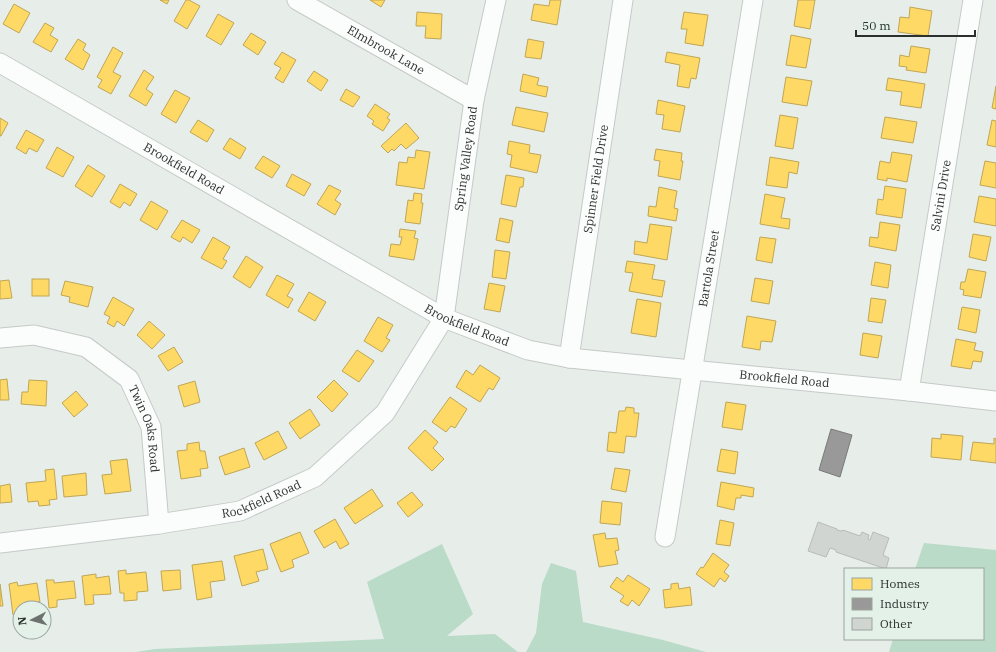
<svg xmlns="http://www.w3.org/2000/svg" width="996" height="652" font-family="'IBM Plex Serif',serif">
  <rect width="100%" height="100%" fill="#e7eeea"/>
  <g fill="#b9dbc7">
    <path d="M924,543l72,7v102h-107l4,-13h90v-70h-68z"/>
    <path d="M442,544l31,70 -26,22 48,-2 23,18h-382l19,-3 229,-10 -17,-57z"/>
    <path d="M551,563l25,8 7,51 80,18 43,12h-180l10,-19 6,-49z"/>
  </g>
  <g fill="#ffd966" stroke="#bfa655">
    <path d="M160,0h9l-2,4z"/>
    <path d="M186,0h3l11,6 -13,23 -13,-8z"/>
    <path d="M370,0h15l-4,7z"/>
    <path d="M550,0h11l-4,25 -26,-5 3,-16 15,2z"/>
    <path d="M798,0h17l-5,29 -16,-3z"/>
    <path d="M14,4l16,9 -11,20 -16,-9z"/>
    <path d="M910,7l22,4 -4,25 -30,-4 2,-15 9,1z"/>
    <path d="M417,12l25,2 -1,25 -16,-1 1,-12h-10z"/>
    <path d="M684,12l24,3 -5,31 -18,-3 2,-14h-6z"/>
    <path d="M218,14l16,9 -13,22 -15,-9z"/>
    <path d="M45,23l9,5 -4,7 8,5 -7,12 -18,-10z"/>
    <path d="M251,33l15,9 -8,13 -15,-10z"/>
    <path d="M791,35l20,4 -5,29 -20,-3z"/>
    <path d="M78,39l8,5 -3,6 7,5 -7,15 -18,-11z"/>
    <path d="M528,39l16,3 -3,17 -16,-2z"/>
    <path d="M911,46l19,3 -4,24 -20,-3 1,-3 -8,-1 1,-11 9,2z"/>
    <path d="M113,47l10,6 -10,19 8,4 -10,18 -13,-7 4,-7 -5,-3z"/>
    <path d="M282,52l14,8 -13,23 -8,-5 6,-10 -7,-4z"/>
    <path d="M667,52l33,6 -4,21 -5,-1 -2,10 -12,-2 3,-21 -15,-3z"/>
    <path d="M144,70l10,7 -8,12 7,5 -7,12 -17,-10z"/>
    <path d="M314,71l14,9 -7,11 -14,-10z"/>
    <path d="M523,74l16,4 -2,7 11,2 -2,10 -26,-6z"/>
    <path d="M786,77l26,4 -5,25 -25,-4z"/>
    <path d="M888,78l37,6 -4,24 -21,-3 2,-13 -16,-2z"/>
    <path d="M996,86v23l-4,-1z"/>
    <path d="M346,89l14,8 -7,10 -13,-7z"/>
    <path d="M175,90l15,8 -14,25 -15,-9z"/>
    <path d="M658,100l27,6 -5,26 -18,-3 2,-14 -8,-1z"/>
    <path d="M375,104l15,10 -3,4 3,2 -7,11 -11,-7 2,-3 -7,-5z"/>
    <path d="M516,107l32,6 -4,19 -32,-7z"/>
    <path d="M780,115l18,3 -5,31 -18,-3z"/>
    <path d="M885,117l32,5 -4,21 -32,-5z"/>
    <path d="M0,118l8,5 -7,13h-1z"/>
    <path d="M198,120l16,10 -7,12 -17,-10z"/>
    <path d="M992,120l4,1v26l-9,-2z"/>
    <path d="M406,123l13,15 -13,11 -5,-5 -7,7 -2,-2 -4,4 -7,-7z"/>
    <path d="M26,130l18,10 -7,12 -8,-4 -3,6 -10,-6z"/>
    <path d="M230,138l16,10 -6,11 -17,-10z"/>
    <path d="M509,141l21,4 -1,8 12,2 -4,18 -27,-6 2,-12 -5,-1z"/>
    <path d="M57,147l17,10 -11,20 -17,-9z"/>
    <path d="M656,149l26,4 -1,8h2l-3,19 -22,-4 2,-15 -6,-1z"/>
    <path d="M416,150l14,2 -6,37 -28,-4 3,-23 8,1 1,-6 7,1z"/>
    <path d="M892,152l20,3 -5,27 -20,-4v3l-10,-2 3,-18 10,2z"/>
    <path d="M263,156l17,10 -8,12 -17,-10z"/>
    <path d="M770,157l29,5 -2,12 -8,-2 -2,16 -21,-3z"/>
    <path d="M985,161l11,2v25l-16,-3z"/>
    <path d="M88,165l17,11 -13,21 -17,-11z"/>
    <path d="M292,174l19,10 -7,12 -18,-10z"/>
    <path d="M506,175l18,3 -1,9h-3l-4,20 -15,-3z"/>
    <path d="M120,184l17,10 -7,12 -6,-4 -4,6 -10,-6z"/>
    <path d="M329,185l12,6 -6,9 6,4 -6,11 -18,-11z"/>
    <path d="M885,186l21,3 -4,29 -26,-4 2,-15 5,1z"/>
    <path d="M659,187l18,4 -3,17 4,1 -2,12 -28,-5 1,-10 7,1z"/>
    <path d="M414,193l8,1 -1,9h2l-3,21 -15,-2 3,-22 5,1z"/>
    <path d="M765,194l20,4 -4,20 9,1 -1,10 -29,-5z"/>
    <path d="M979,196l17,3v27l-22,-4z"/>
    <path d="M151,201l17,10 -11,19 -17,-10z"/>
    <path d="M500,218l13,3 -4,22 -13,-3z"/>
    <path d="M182,220l18,10 -8,13 -9,-6 -3,5 -9,-5z"/>
    <path d="M880,222l20,3 -4,26 -27,-5 1,-9 8,1z"/>
    <path d="M650,224l22,3 -5,33 -33,-6 1,-13 12,2z"/>
    <path d="M400,229l16,2 -2,7 4,1 -4,21 -25,-4 2,-12 9,1 2,-8h-3z"/>
    <path d="M973,234l18,3 -5,24 -17,-4z"/>
    <path d="M213,237l17,10 -7,12 4,2 -5,8 -21,-11z"/>
    <path d="M760,237l16,2 -4,24 -16,-3z"/>
    <path d="M495,250l15,2 -4,27 -14,-2z"/>
    <path d="M246,256l17,11 -13,21 -17,-11z"/>
    <path d="M627,261l28,4 -3,14 13,2 -3,16 -33,-6 4,-18 -8,-1z"/>
    <path d="M875,262l16,3 -3,23 -17,-3z"/>
    <path d="M968,269l18,3 -5,26 -18,-3 1,-5 -4,-1 1,-7h4z"/>
    <path d="M277,275l17,9 -7,12 6,3 -5,9 -22,-13z"/>
    <path d="M755,278l18,3 -4,23 -18,-3z"/>
    <rect x="32" y="279" width="17" height="17"/>
    <path d="M9,280l3,18 -12,1v-18z"/>
    <path d="M65,281l28,6 -5,20 -19,-5 1,-5 -9,-2z"/>
    <path d="M489,283l16,3 -5,26 -16,-3z"/>
    <path d="M309,292l17,10 -11,19 -17,-10z"/>
    <path d="M113,297l21,12 -10,17 -7,-5 -3,6 -7,-4 3,-6 -6,-3z"/>
    <path d="M871,298l15,2 -4,23 -14,-2z"/>
    <path d="M637,299l24,4 -5,34 -25,-4z"/>
    <path d="M962,307l18,3 -4,23 -18,-4z"/>
    <path d="M747,316l29,5 -4,21 -11,-1 -1,9 -18,-3z"/>
    <path d="M378,317l15,8 -7,13 4,2 -8,12 -18,-11z"/>
    <path d="M149,321l16,14 -13,14 -15,-14z"/>
    <path d="M863,333l19,3 -4,22 -18,-3z"/>
    <path d="M956,339l20,4 -2,7 9,2 -2,10 -8,-1 -2,8 -20,-3z"/>
    <path d="M174,347l9,15 -15,9 -10,-15z"/>
    <path d="M357,350l17,11 -15,21 -17,-11z"/>
    <path d="M480,365l20,13 -7,12 -4,-2 -9,14 -24,-15 10,-17 7,5z"/>
    <path d="M7,379l2,21h-9v-20z"/>
    <path d="M29,380l18,1 -1,25 -25,-2 1,-12h6z"/>
    <path d="M334,380l14,14 -16,18 -15,-15z"/>
    <path d="M195,381l5,21 -16,5 -6,-21z"/>
    <path d="M76,391l12,14 -14,12 -12,-14z"/>
    <path d="M450,397l17,12 -12,19 -4,-2 -5,6 -14,-10z"/>
    <path d="M726,402l20,3 -4,25 -20,-3z"/>
    <path d="M626,407l8,1v5h5l-3,24 -10,-1 -2,17 -17,-2 2,-19 7,1 3,-22h6z"/>
    <path d="M310,409l10,16 -20,14 -11,-16z"/>
    <path d="M425,430l13,12 -5,6 11,11 -12,12 -24,-23z"/>
    <path d="M278,431l9,17 -23,12 -9,-17z"/>
    <path d="M941,434l22,2 -2,24 -30,-3 1,-19 9,1z"/>
    <path d="M994,438l2,1v24l-26,-3 3,-18 21,2z"/>
    <path d="M199,442l1,9h5l3,17 -8,1 1,7 -20,3 -4,-28 10,-1v-6z"/>
    <path d="M244,448l6,19 -25,8 -6,-18z"/>
    <path d="M721,449l17,3 -3,22 -18,-3z"/>
    <path d="M127,459l4,32 -26,3 -3,-19 10,-1 -2,-13z"/>
    <path d="M615,468l15,2 -4,22 -15,-3z"/>
    <path d="M54,469l3,30 -8,1 1,5 -11,1 -1,-5 -10,1 -2,-19 20,-2 -1,-11z"/>
    <path d="M86,473l1,22 -23,2 -2,-21z"/>
    <path d="M721,482l33,6 -1,9 -12,-2v3h-5l-2,12 -17,-4z"/>
    <path d="M10,484l2,18 -12,1v-17z"/>
    <path d="M372,489l11,17 -28,18 -11,-16z"/>
    <path d="M412,492l11,13 -15,12 -11,-14z"/>
    <path d="M602,501l20,2 -2,22 -20,-2z"/>
    <path d="M335,519l14,25 -9,5 -4,-8 -12,7 -10,-17z"/>
    <path d="M720,520l14,3 -4,23 -14,-2z"/>
    <path d="M300,532l9,21 -17,7 2,7 -13,5 -11,-28z"/>
    <path d="M605,533l1,6 11,-1 2,12 -4,1 3,13 -19,3 -6,-32z"/>
    <path d="M263,549l5,20 -12,3 3,9 -17,5 -8,-30z"/>
    <path d="M713,553l16,12 -5,7 5,4 -4,6 -5,-4 -6,9 -18,-13 5,-7 2,1z"/>
    <path d="M222,561l3,19 -15,2 2,15 -15,3 -5,-35z"/>
    <path d="M126,570v4l20,-2 2,19 -11,1v8l-13,1v-8h-4l-2,-22z"/>
    <path d="M180,570l1,19 -18,2 -2,-20z"/>
    <path d="M96,574v4l13,-2 2,18 -18,1 1,9 -9,1 -3,-29z"/>
    <path d="M628,575l22,14 -11,17 -7,-6 -4,6 -8,-5 4,-5 -14,-9 7,-10 6,5z"/>
    <path d="M46,580h8v3l20,-2 2,17 -19,2v7l-8,1z"/>
    <path d="M17,582l1,4 19,-3 3,19 -20,3v9l-7,1 -4,-31z"/>
    <path d="M678,583l1,6 11,-2 2,18 -27,3 -2,-18 8,-1v-5z"/>
    <path d="M0,584l3,22h-3z"/>
  </g>
  <path fill="#999" stroke="#787a79" d="M831,429l21,6 -12,42 -21,-7z"/>
  <path fill="#d0d5d2" stroke="#b7bcb9" d="M818,522l19,7v1l5,1 1,-1 17,6 2,-4 7,3 -1,4 2,1 3,-8 16,6 -6,17 6,3 -3,11 -50,-17v-2l-6,-2 -4,9 -18,-6z"/>
  <g fill="none" stroke-linecap="round" stroke-linejoin="round">
    <defs>
      <g id="street">
        <path id="s1" d="M297,0l177,100"/>
        <path id="s2" d="M0,63l444,255 84,32 41,8 340,33 87,10"/>
        <path id="s3" d="M0,338l34,-3 52,12 43,32 22,48 8,97"/>
        <path id="s4" d="M569,358l54,-358"/>
        <path id="s5" d="M909,391l64,-391"/>
        <path id="s6" d="M665,537l88,-537"/>
        <path id="s7" d="M0,543l159,-19 81,-13 75,-34 70,-64 59,-95 30,-218 22,-100"/>
      </g>
    </defs>
    <use href="#street" stroke="#c5cac7" stroke-width="21"/>
    <use href="#street" stroke="#fbfcfc" stroke-width="19"/>
  </g>
  <g text-anchor="middle" stroke-width="4" stroke-linejoin="round" paint-order="stroke">
    <g font-size="12" fill="#2b302d" stroke="#e4f1e9">
      <text dy="4" stroke="none"><textPath href="#s1" startOffset="102">Elmbrook Lane</textPath></text>
      <text dy="4" stroke="none"><textPath href="#s7" startOffset="692">Spring Valley Road</textPath></text>
      <text dy="4" stroke="none"><textPath href="#s2" startOffset="212">Brookfield Road</textPath></text>
      <text dy="4" stroke="none"><textPath href="#s4" startOffset="181">Spinner Field Drive</textPath></text>
      <text dy="4" stroke="none"><textPath href="#s5" startOffset="198">Salvini Drive</textPath></text>
      <text dy="4" stroke="none"><textPath href="#s6" startOffset="272">Bartola Street</textPath></text>
      <text dy="4" stroke="none"><textPath href="#s2" startOffset="536">Brookfield Road</textPath></text>
      <text dy="4" stroke="none"><textPath href="#s2" startOffset="860">Brookfield Road</textPath></text>
      <text dy="4" stroke="none"><textPath href="#s3" startOffset="194">Twin Oaks Road</textPath></text>
      <text dy="4" stroke="none"><textPath href="#s7" startOffset="266">Rockfield Road</textPath></text>
    </g>
  </g>
  <rect x="844" y="568" width="140" height="72" fill="#e4f1e9" stroke="#9aa49e"/>
  <rect x="852" y="578" width="20" height="12" fill="#ffd966" stroke="#9aa49e"/>
  <text x="880" y="588" font-size="12" fill="#2b302d">Homes</text>
  <rect x="852" y="598" width="20" height="12" fill="#999999" stroke="#9aa49e"/>
  <text x="880" y="608" font-size="12" fill="#2b302d">Industry</text>
  <rect x="852" y="618" width="20" height="12" fill="#d0d5d2" stroke="#9aa49e"/>
  <text x="880" y="628" font-size="12" fill="#2b302d">Other</text>
  <g transform="translate(32 620) rotate(264)"><circle r="19" fill="#e4f1e9" stroke="#9aa49e"/>
  <path d="M0-3L7 15L0 10L-7 15Z" fill="#6d726f"/>
  <text y="-6" font-size="11" font-weight="bold" text-anchor="middle" fill="#2b302d">N</text>
  </g>
  <path d="M856 30v6h119v-6" fill="none" stroke="#2b302d" stroke-width="2"/>
  <text x="862" y="30" font-size="12" fill="#2b302d" stroke="#e4f1e9" stroke-width="3" paint-order="stroke">50 m</text>
</svg>
